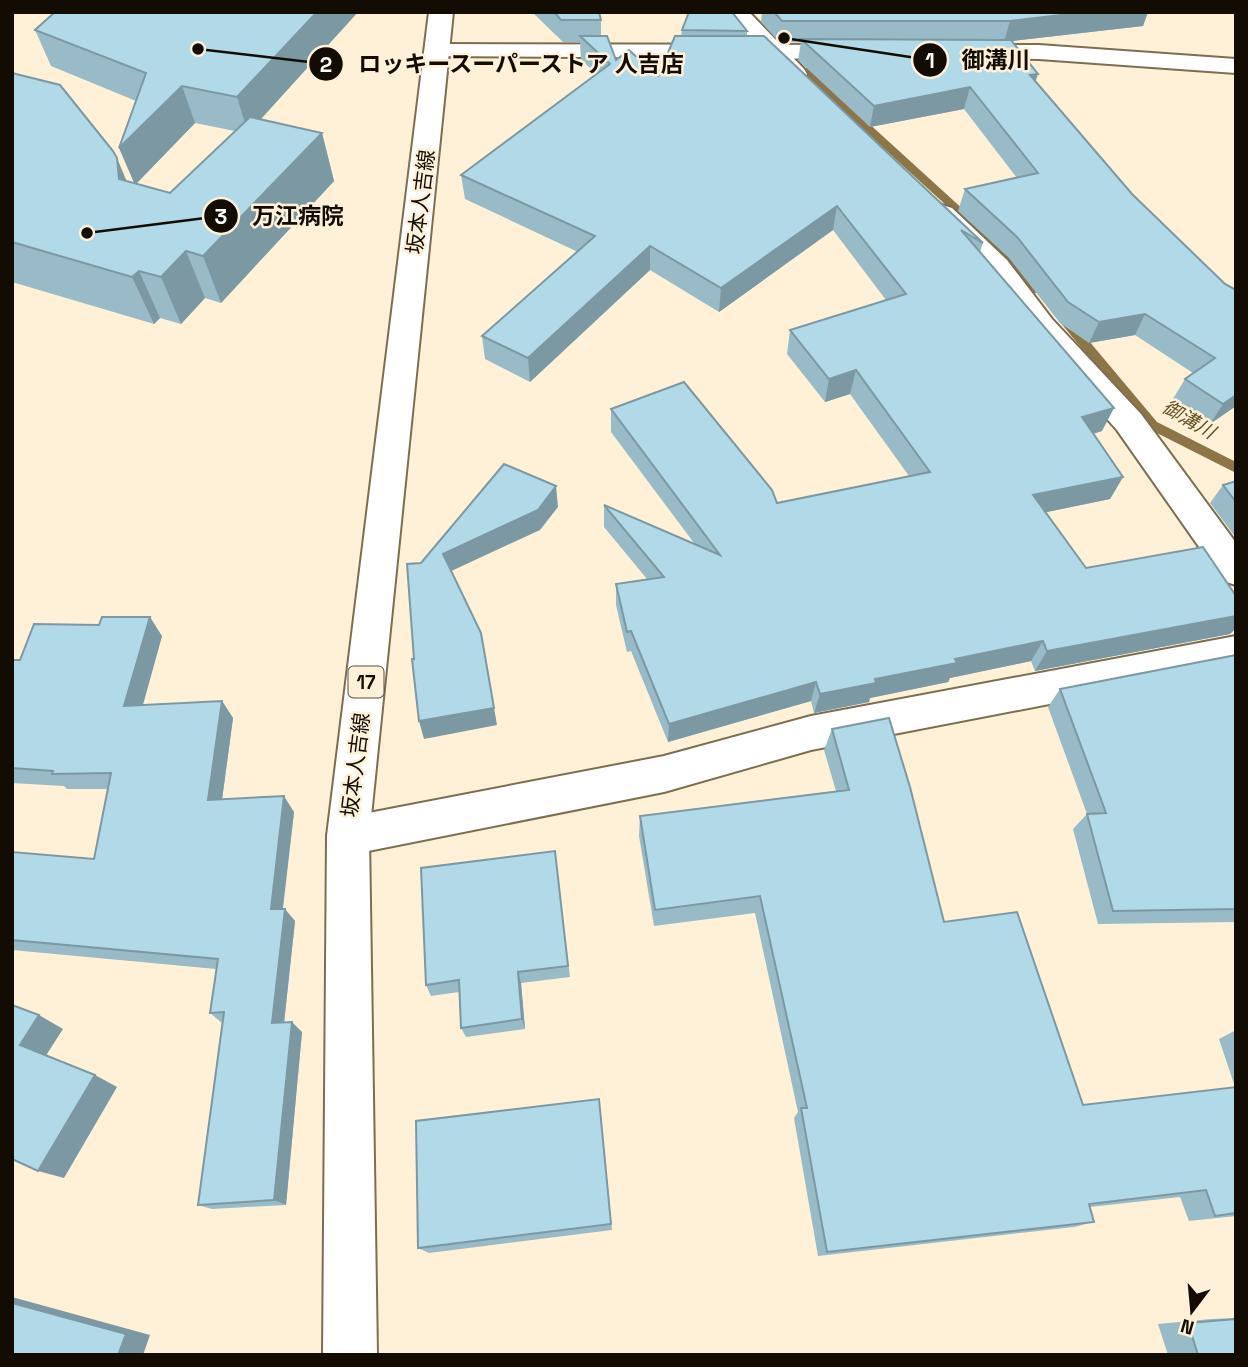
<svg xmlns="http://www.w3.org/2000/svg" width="1248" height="1367" font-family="'Space Grotesk','Noto Sans JP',sans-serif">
  <rect width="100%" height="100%" fill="#fef1d7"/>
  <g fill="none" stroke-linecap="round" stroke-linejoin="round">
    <g fill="#8c7648" fill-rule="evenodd">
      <path d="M800,68h8l158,144 75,75v6h-8l-75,-77 -158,-144z"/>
      <path d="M1064,315l4,1 89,106 79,40v11l-89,-45 -87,-106v-6z"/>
    </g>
    <defs>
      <g id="street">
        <path d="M725,12h24l55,57 3,5 -3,5c-6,2 -12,3 -17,0 -16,-8 -51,-51 -62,-67z"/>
        <path d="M942,205l10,3 55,52 45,59 89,95 95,129v42l-13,-4 -106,-151 -87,-97 -43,-59 -55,-54 -4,-6 4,-6z"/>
        <path d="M1236,636v32l-425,82 -147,42 -316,63 -15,-5 -6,-14 6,-14 15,-5 316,-61 147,-40z"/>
      </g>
      <g id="secondary">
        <path d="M439,44l414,1 9,2 3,5 -3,5 -9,2 -423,-3 -3,-5 3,-5z"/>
        <path d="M969,45h70l197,14v14l-197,-14 -79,-2 -3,-5 3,-5z"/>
      </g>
      <path id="primary" d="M429,12h24l-84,824 8,519h-54l4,-519z"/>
    </defs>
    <use href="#street" stroke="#7d6e52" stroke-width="4"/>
    <use href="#secondary" stroke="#7d6e52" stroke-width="4"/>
    <use href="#primary" stroke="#7d6e52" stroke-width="4"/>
    <use href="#street" fill="#fff" fill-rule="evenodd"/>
    <use href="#secondary" fill="#fff" fill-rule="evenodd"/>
    <use href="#primary" fill="#fff" fill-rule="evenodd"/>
  </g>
  <g fill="#98bbc7" fill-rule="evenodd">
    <path d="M358,12l-97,107 61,14 12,48 -113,122 -16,-5 -24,26 -21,-6 -6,6 -142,-42v-209l115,108 7,2 2,-82 -85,-35 -16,-36zM195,123l40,8 -65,62 -34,-9z"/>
    <path d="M532,12h67l2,8v16l15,24 42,16 23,-40 1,-6 65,1v5l236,207 -3,9 122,179 -9,3 30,43 -13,22 -64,13 40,56 150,28v32l-6,6 -195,37 -4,-10 -81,17 -2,4 -78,16 -1,4 -55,11 -3,-12 -143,41 -37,-91 -4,1 -11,-47v-21l31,-5 -43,-52v-22l90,38 -83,-111v-23l166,94 132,-27 -59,-82 -25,8 -38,-48 3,-24 96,-30 -53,-70 -114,82 -69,-42 -120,112 -45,-23 -3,-23 96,-84 -113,-53 -4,-24 135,-101 -15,-15 -1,-17h-17z"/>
    <path d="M762,12h386l-5,14 -131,15 23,41 97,112 93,90 11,6v116l-26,18 -37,-25 12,-20 8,-6 -58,-38 -46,8 -29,-20 -51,-65 -51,-47 7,-22 52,-11 -53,-69 -94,18 -72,-67 3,-18h-22l-18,-20z"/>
    <path d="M1236,481v57l-26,-35 13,-18z"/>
    <path d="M99,625l63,11 -20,69 80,-4 11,17 -11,81 72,13 -11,97 12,12 -11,101 18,10 -16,173 -74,4 -14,-4 24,-182 -12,-10 6,-44 -204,-19v-98l82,7 14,-70h-41l-3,-3 -52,-3v-123h8z"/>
    <path d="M1236,655v267l-138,2 -25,-95 14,-15 -39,-107 12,-18z"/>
    <path d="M832,729l112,193 139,183 152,-18 -16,-48 17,-9v186l-47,5 -9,-24 -90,10 4,15 -20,5 -256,29 -24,-138 4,-6 -43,-199 -101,13 -15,-90 1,-20 196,-25 -12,-41z"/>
    <path d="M555,851l15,126 -49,6 4,46 -59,8 -5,-9 -2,-36 -28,4 -5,-11z"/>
    <path d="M599,1099l13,131 -183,23 -11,-5z"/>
    <path d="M1236,1318v37h-68l-10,-31 53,-5z"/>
  </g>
  <g fill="#7c98a2">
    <path d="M317,12h41l-110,121 -11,-36z"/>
    <path d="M1087,12h61l-5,14 -139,16 6,-21z"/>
    <path d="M1038,74l-7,21 -1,-20z"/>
    <path d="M182,86l13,37 -60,62 -16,-37z"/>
    <path d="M970,87l-6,22 -94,18 4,-21z"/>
    <path d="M322,133l12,48 -113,122 -18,-47z"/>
    <path d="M117,158l20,48 -18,-27z"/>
    <path d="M837,206l-4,24 -114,82 2,-24z"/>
    <path d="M650,246v24l-120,112 -2,-24z"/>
    <path d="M186,251l19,47 -24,26 -20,-47z"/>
    <path d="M139,271l21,47 -6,6 -22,-47z"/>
    <path d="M1145,314l-10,21 -46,8 10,-21z"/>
    <path d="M856,370l-6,24 -25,8 4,-23z"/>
    <path d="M1236,395v11l-26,18 13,-20z"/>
    <path d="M1114,408l-12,23 -31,9 11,-23z"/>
    <path d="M1123,477l-13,22 -87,18 10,-22z"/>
    <path d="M556,486l2,21 -18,23 -93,43 -4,-19z"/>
    <path d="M1236,616v12l-6,6 -195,37 12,-20z"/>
    <path d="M150,617l12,19 -24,87 -14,-17z"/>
    <path d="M481,633l16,92 -73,14 -5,-18z"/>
    <path d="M1043,641l-12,20 -81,17 -2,4 -78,16 -1,4 -55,11 6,-19 135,-35z"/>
    <path d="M816,682l-5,19 -143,41 1,-18z"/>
    <path d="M222,701l11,17 -13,97 -12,-15z"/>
    <path d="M284,796l10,16 -13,110 -10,-13z"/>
    <path d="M285,909l10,12 -12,112 -11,-10z"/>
    <path d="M518,972l3,11 4,46 -3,-10z"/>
    <path d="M39,1015l24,14 -18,28 -25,-12z"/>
    <path d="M292,1022l10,10 -16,173 -12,-5z"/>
    <path d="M95,1075l22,12 -53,91 -26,-7z"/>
    <path d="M12,1297l138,38 -7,20h-25l-106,-52z"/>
  </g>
  <g fill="#b1d9e7" stroke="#7c98a2" stroke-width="2">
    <path d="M55,12h262l-80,85 -55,-11 -63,62 27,-75 -111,-43z"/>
    <path d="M554,12h45l2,8h-40z"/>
    <path d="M689,12h43l15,19 -65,-1z"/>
    <path d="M774,12h313l-77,9h-228z"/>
    <path d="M580,36h27l9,24 13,-10 29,26 17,-40h89l219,207 -22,-13 153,178 -32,9 41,60 -90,18 53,73 117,-21 33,49v20l-189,35 -4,-10 -88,18 2,4 -82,16 1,4 -56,11 -4,-12 -147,42 -38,-93 -4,1 -11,-48 48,-7 -60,-72 116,50 -109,-146 73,-27 88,108 5,13 153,-31 -74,-102 -27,9 -39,-49 116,-36 -69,-88 -116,82 -71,-42 -122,112 -46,-22 113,-100 -134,-61 149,-111z"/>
    <path d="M801,39l210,1 27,34 -8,1 102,119 93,90 11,6v105l-13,9 -38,-25 30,-21 -70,-44 -46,8 -31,-20 -51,-65 -52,-48 73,-16 -68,-86 -96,19z"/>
    <path d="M12,73l48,12 53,66 4,7 2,21 51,14 80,-76 72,16 -119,123 -17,-5 -25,26 -22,-6 -7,6 -120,-35z"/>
    <path d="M504,464l52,22 -18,24 -95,44 38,79 13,75 -75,13 -7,-62h2l-7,-95 14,-1z"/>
    <path d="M1236,481v21l-13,-17z"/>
    <path d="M102,617h48l-26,89 98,-5 -14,99 76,-4 -13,113h14l-13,114 20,-1 -18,178 -76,5 26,-193 -14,1 8,-54 -206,-19v-88l82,7 17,-86 -59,1 1,-3 -41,-3v-108h8l14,-36 65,1z"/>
    <path d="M1236,655v254l-123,2 -26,-97 19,-1 -46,-124z"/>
    <path d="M889,718l21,69 34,135 73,-10 66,193 153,-18v126l-21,3 -9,-26 -117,14 5,18 -267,30 -26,-144h6l-47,-212 -105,14 -15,-94 209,-26 -17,-61z"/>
    <path d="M555,851l13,115 -50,6 4,47 -61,9 -2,-48 -33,5 -5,-117z"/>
    <path d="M12,1005l27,10 -19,30 75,30 -57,96 -26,-12z"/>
    <path d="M599,1099l12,125 -193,24 -2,-127z"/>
    <path d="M12,1303l114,31 -8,21h-106z"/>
    <path d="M1236,1319v36h-38l-10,-32z"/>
  </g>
  <g text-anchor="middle" stroke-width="5" stroke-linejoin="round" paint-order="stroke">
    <g font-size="19" font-style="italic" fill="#654f20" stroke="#fef1d7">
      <text transform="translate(1189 419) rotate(30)" y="7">御溝川</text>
    </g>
    <rect fill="#fef1d7" stroke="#595143" stroke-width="2" x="348.5" y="666.5" width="35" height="31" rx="5"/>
    <g font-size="19" font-weight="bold" fill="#120c03">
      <text x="366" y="689">17</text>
    </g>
    <g font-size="21" fill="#120c03" stroke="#fef1d7">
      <text transform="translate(421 202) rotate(-83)" y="7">坂本人吉線</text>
      <text transform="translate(356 765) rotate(-83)" y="7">坂本人吉線</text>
    </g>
  </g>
  <path fill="none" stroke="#120c03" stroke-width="2.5" d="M784 38L930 60M198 49L326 64M87 233L221 216"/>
  <g fill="#120c03" stroke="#fef1d7" stroke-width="2.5">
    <circle cx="784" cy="38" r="7"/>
    <circle cx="198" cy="49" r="7"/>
    <circle cx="87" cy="233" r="7"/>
    <circle cx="930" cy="60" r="18"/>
    <circle cx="326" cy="64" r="18"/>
    <circle cx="221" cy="216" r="18"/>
  </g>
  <g font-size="21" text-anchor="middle" font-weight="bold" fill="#fff">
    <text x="930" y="68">1</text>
    <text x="326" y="72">2</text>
    <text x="221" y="224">3</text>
  </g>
  <g font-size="23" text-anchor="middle" font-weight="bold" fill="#120c03" stroke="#fef1d7" stroke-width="5" stroke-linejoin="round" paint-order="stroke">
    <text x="996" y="68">御溝川</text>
    <text x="521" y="72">ロッキースーパーストア 人吉店</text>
    <text x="298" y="224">万江病院</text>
  </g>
  <rect width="1248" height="1367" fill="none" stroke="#120c03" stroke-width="28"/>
  <g transform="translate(1192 1311) rotate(196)" stroke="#fef1d7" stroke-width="5" paint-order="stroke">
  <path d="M0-5L12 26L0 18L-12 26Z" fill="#120c03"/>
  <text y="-10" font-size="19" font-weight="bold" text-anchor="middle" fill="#120c03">N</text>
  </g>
</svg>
